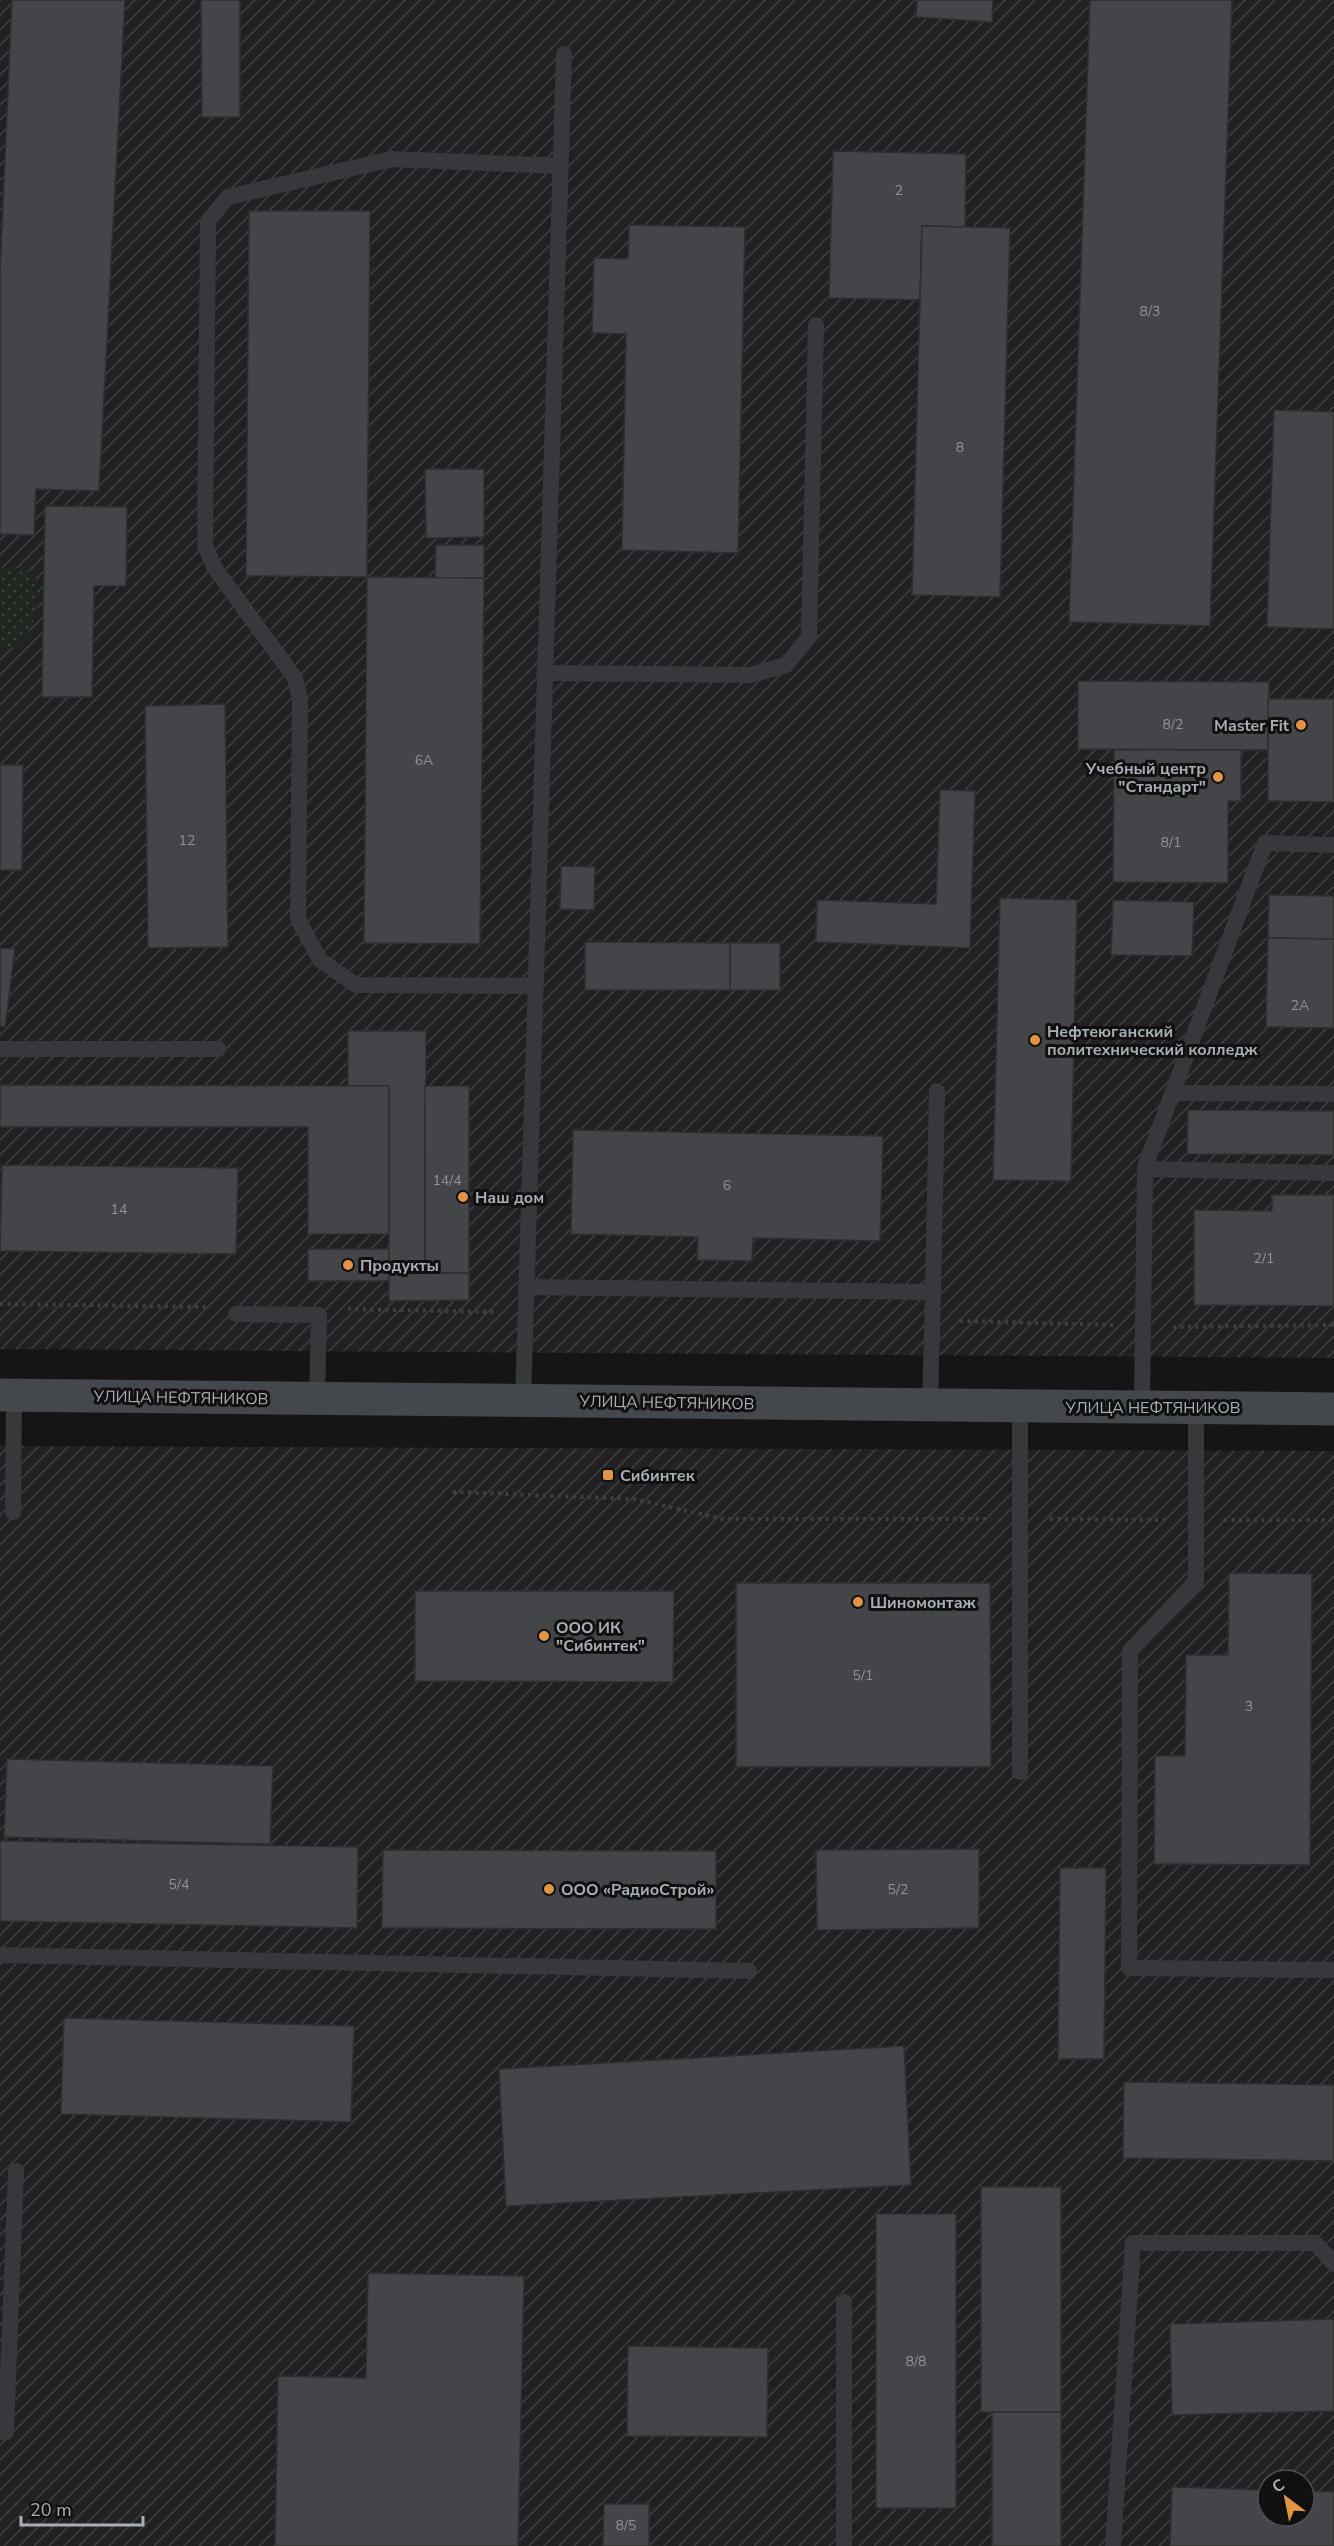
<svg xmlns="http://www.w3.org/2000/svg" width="1334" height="2546" font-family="'Nunito Sans',sans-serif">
  <defs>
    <pattern id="industrial-furrows" width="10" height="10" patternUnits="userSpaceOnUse" patternTransform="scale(1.5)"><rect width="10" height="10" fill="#212123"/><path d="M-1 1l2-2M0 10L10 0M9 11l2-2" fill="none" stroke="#3e3f41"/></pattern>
    <pattern id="grass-dots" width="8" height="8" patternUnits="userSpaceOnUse" patternTransform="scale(1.5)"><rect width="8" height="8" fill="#1f261f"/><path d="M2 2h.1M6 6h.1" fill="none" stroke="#3d433d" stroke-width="1.8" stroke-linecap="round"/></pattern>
  </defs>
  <rect width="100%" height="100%" fill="#151516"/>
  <g fill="url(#industrial-furrows)" fill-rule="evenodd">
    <path d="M0,0h1334v1358l-1334,-9z"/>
    <path d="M0,1446l1334,5v1095h-1334zM1268,2480h36v36h-36z"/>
  </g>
  <path fill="url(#grass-dots)" d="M0,568h23c6,4 14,10 16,17 2,6 0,12 -1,18 -5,22 -12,47 -38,47z"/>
  <g fill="#444549" stroke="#2f2f32" stroke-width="1.5">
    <path d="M12,0h113l-26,491 -63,-2 -2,46 -34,-1v-263z"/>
    <path d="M201,0h39v117h-38z"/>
    <path d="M917,0h76l-1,22 -76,-5z"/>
    <path d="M1090,0h142l-22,626 -141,-4z"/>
    <path d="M833,151l133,3 -1,73 -43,-1 -2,74 -91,-2z"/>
    <path d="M249,211h121l-3,366 -121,-1z"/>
    <path d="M629,225l116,2 -7,326 -116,-3 4,-216 -34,-1 2,-75 34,1z"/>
    <path d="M922,226l88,2 -10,369 -88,-2z"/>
    <path d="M1274,410l60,2v217l-67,-2z"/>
    <path d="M425,469h59v68l-58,1z"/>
    <path d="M45,506l82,1 -1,79h-32l-2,111h-50z"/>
    <path d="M436,545h48v33h-49z"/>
    <path d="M367,577l117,1 -4,366 -116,-1z"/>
    <path d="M1078,681l191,1 -1,68 -190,-1z"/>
    <path d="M1268,699h66v103l-66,-1z"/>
    <path d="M225,704l3,243 -80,1 -3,-242z"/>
    <path d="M1114,750h127v51h-13v82l-115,-1z"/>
    <path d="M0,765h23l-1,105h-22z"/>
    <path d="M940,790l35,1 -5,157 -154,-6 1,-42 119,4z"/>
    <path d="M561,866l34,1 -1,43 -34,-1z"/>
    <path d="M1269,895l65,1v43l-66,-1z"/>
    <path d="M1000,898l77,2 -6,281 -78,-1z"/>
    <path d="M1113,900l81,2 -2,54 -81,-1z"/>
    <path d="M1268,938l66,1v89l-68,-1z"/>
    <path d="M585,942l145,1v47h-145z"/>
    <rect x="730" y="943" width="50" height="47"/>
    <path d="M0,948l15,1 -10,78 -5,-1z"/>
    <path d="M348,1031h78l-1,242h44v27l-80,1v-215h-41z"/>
    <path d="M0,1085l389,1v148h-81v-107h-308z"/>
    <rect x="425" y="1086" width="44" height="187"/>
    <path d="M1188,1110l146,1v44l-147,-1z"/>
    <path d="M573,1130l310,6 -3,105 -127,-3 -1,23 -55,-1 1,-23 -127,-3z"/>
    <path d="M2,1165l236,3 -2,86 -236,-3z"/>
    <path d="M1272,1195h62v111l-140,-1v-95l78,1z"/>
    <rect x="308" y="1249" width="81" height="32"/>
    <path d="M1229,1573l83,1 -2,291 -156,-1 1,-108h30l1,-101h42z"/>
    <path d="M736,1583h254l1,184h-255z"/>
    <path d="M415,1591h259l-1,91 -258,-1z"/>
    <path d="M7,1759l266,7 -3,78 -266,-7z"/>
    <path d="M0,1841l358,6 -1,81 -357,-7z"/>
    <path d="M979,1849v79l-162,2 -1,-80z"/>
    <path d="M383,1850l333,1v78l-334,-1z"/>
    <path d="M1060,1868h46l-2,191h-46z"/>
    <path d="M64,2018l290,8 -3,96 -290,-8z"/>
    <path d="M904,2046l7,139 -405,21 -7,-137z"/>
    <path d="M1124,2082l210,3v76l-211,-3z"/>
    <rect x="981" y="2187" width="80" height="225"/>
    <rect x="876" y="2214" width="80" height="294"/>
    <path d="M368,2273l156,3 -6,270h-243l3,-170 88,2z"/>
    <path d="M1334,2319v92l-162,4 -2,-91z"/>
    <path d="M628,2346l140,2 -1,89 -140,-1z"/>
    <rect x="992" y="2412" width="69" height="134"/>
    <path d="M1172,2487l96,3v26h36v-25l30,1v54h-164z"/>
    <path d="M604,2504h45v42h-46z"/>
  </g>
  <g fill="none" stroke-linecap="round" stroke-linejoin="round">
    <g stroke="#3c3f42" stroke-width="4" stroke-dasharray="3 4.5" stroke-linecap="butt">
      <path d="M0,1304l208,3"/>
      <path d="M348,1309l148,3"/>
      <path d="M960,1321l154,4"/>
      <path d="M1173,1327l161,-2"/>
      <path d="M453,1492l181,7 89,20h268"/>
      <path d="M1050,1519l118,1"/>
      <path d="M1224,1520h110"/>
    </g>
    <g stroke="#36383b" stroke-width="16">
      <path d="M544,673l206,2 36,-10 23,-28 7,-312"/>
      <path d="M534,986l-178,-1 -36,-25 -22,-41 2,-220 -5,-21 -81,-111 -9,-22 3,-324 20,-24 164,-38 168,7"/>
      <path d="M0,1049h218"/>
      <path d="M1172,1093l162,1"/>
      <path d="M1146,1169l188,4"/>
      <path d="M526,1287l407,5 -3,113"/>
      <path d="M933,1292l4,-201"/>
      <path d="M236,1314l83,1 -2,84"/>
      <path d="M523,1401l41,-1347"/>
      <path d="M1020,1406v366"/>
      <path d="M1142,1407l3,-240 120,-324 69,2"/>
      <path d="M1196,1407v174l-66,70 -1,317 205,2"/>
      <path d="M13,1512l1,-116"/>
      <path d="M0,1955l749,16"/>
      <path d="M844,2302v244"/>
      <path d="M0,2432h6l10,-261"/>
      <path d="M1113,2546l20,-303h182l19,21"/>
    </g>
    <path stroke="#44474b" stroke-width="33" d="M0,1395l1334,14"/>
  </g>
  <g fill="#e19443" stroke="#101011" stroke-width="2">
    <circle cx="1301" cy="725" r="6"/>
    <circle cx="1218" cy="777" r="6"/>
    <circle cx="1035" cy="1040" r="6"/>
    <circle cx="463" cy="1197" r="6"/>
    <circle cx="348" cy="1265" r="6"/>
    <rect x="602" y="1469" width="12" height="12" rx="3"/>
    <circle cx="858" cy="1602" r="6"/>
    <circle cx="544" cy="1636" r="6"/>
    <circle cx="549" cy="1889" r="6"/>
  </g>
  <g text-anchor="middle" stroke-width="6" stroke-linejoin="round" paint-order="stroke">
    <g font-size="14" fill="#8f949a">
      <text x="899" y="195">2</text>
      <text x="1150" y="316">8/3</text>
      <text x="960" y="452">8</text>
      <text x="1173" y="729">8/2</text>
      <text x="424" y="765">6А</text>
      <text x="187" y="845">12</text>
      <text x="1171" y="847">8/1</text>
      <text x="1300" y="1010">2А</text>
      <text x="447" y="1185">14/4</text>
      <text x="727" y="1190">6</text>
      <text x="119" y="1214">14</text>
      <text x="1264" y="1263">2/1</text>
      <text x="863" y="1680">5/1</text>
      <text x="1249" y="1711">3</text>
      <text x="179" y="1889">5/4</text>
      <text x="898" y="1894">5/2</text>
      <text x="916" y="2366">8/8</text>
      <text x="626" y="2530">8/5</text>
    </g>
    <g font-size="16" font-weight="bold" fill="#a8aeb5" stroke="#101011" text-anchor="start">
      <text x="1289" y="731" text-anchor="end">Master Fit</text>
      <text x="1206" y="774" text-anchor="end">Учебный центр<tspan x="1206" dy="18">"Стандарт"</tspan></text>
      <text x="1047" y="1037">Нефтеюганский<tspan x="1047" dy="18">политехнический колледж</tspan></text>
      <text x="475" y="1203">Наш дом</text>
      <text x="360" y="1271">Продукты</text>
      <text x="620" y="1481">Сибинтек</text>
      <text x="870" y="1608">Шиномонтаж</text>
      <text x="556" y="1633">ООО ИК<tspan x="556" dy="18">"Сибинтек"</tspan></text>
      <text x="561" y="1895">ООО «РадиоСтрой»</text>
    </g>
    <g font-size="16" fill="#a8aeb5" stroke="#101011">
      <text transform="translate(181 1397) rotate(1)" y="6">УЛИЦА НЕФТЯНИКОВ</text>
      <text transform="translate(667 1402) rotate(1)" y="6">УЛИЦА НЕФТЯНИКОВ</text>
      <text x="1153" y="1413">УЛИЦА НЕФТЯНИКОВ</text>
    </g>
  </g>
  <g transform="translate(1286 2498) rotate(328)"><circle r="28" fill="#101011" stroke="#4d4f53" stroke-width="1.5"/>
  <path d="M0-4.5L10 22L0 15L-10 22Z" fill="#e19443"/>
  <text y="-9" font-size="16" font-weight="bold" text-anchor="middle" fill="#a8aeb5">С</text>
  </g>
  <path d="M21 2516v9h122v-9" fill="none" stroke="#a8aeb5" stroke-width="3"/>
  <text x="30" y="2516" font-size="18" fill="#a8aeb5" stroke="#101011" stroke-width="4.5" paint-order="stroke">20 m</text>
</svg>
